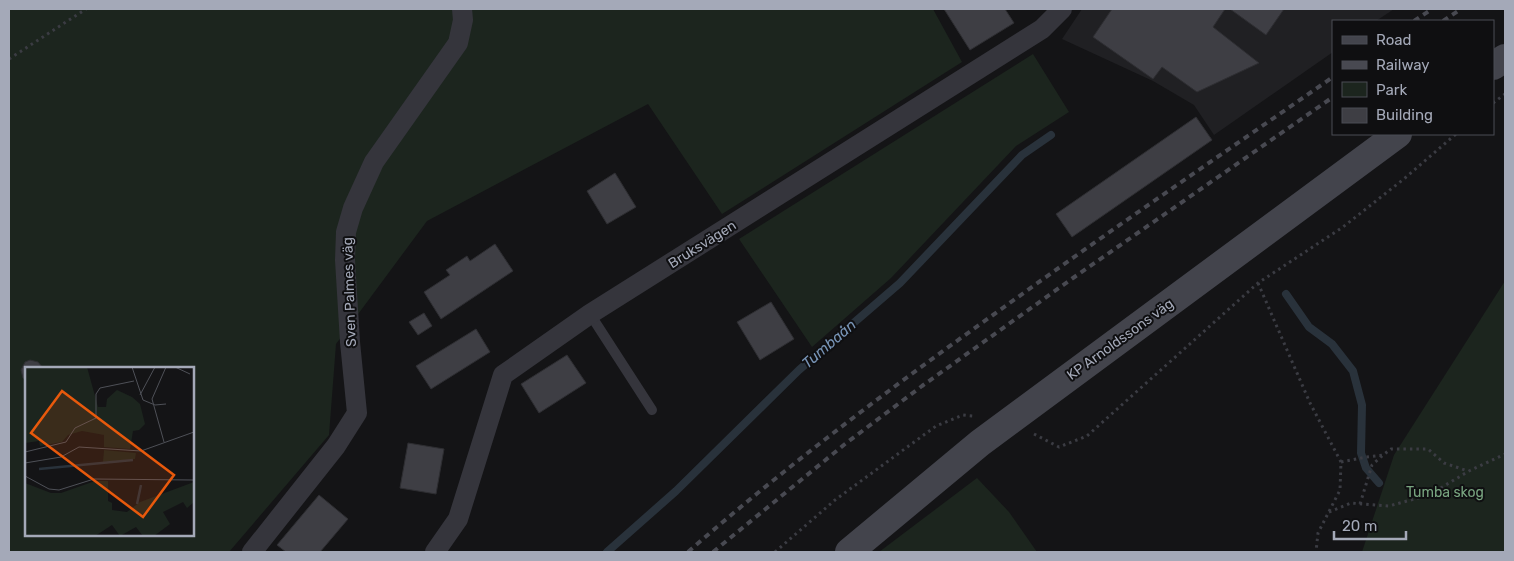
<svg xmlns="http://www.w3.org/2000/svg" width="1514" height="561" font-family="Rubik,sans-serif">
  <rect width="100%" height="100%" fill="#141416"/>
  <path fill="#202023" d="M1082,9h312l-18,12h-43v31l-119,83 -20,-30 -41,-24 -91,-42z"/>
  <g fill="#1c251e" fill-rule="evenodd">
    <path d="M9,9h924l29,53 -240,152 -74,-110 -221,117 -91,123 -7,91 -100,117h-220zM26,368h166v167h-166z"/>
    <path d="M1033,54l36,58 -53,34 -125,132 -79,69 -73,-108z"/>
    <path d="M1505,281v271h-143l32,-97z"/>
    <path d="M977,478l32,34 28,40h-158z"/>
  </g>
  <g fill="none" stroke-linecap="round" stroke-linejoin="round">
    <g stroke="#29323b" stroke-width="8">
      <path d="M1286,294l23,33 23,17 21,27 9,34 -1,48 5,15 13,15"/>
      <path d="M607,552l69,-61 123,-121 101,-87 122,-128 29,-20"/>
    </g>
  </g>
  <g fill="#3e3e44" stroke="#2e2e32">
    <path d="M944,9h61l9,14 -44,27z"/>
    <path d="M1112,9h113l-12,18 46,36 -62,29 -35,-25 -9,12 -60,-42z"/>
    <path d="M1230,9h54l-18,26z"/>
    <path d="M1196,117l16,23 -140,97 -16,-23z"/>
    <path d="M615,173l21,34 -29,17 -20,-33z"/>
    <path d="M495,244l18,27 -72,48 -17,-27 26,-17 -4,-5 21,-14 3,5z"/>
    <path d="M771,302l23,37 -34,21 -23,-38z"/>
    <path d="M424,313l8,13 -14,9 -9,-13z"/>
    <path d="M476,329l14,23 -59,37 -15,-23z"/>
    <path d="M567,355l19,28 -47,30 -18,-29z"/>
    <path d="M30,360l8,2 5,6h-17v13l-3,-3 -2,-8 4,-8z"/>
    <path d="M408,443l36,6 -8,45 -36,-6z"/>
    <path d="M319,495l29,24 -28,33h-34l-9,-7z"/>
  </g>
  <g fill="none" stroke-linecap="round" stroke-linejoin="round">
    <g stroke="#3b3c43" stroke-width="3" stroke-dasharray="2.5 4" stroke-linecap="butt">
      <path d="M9,59l77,-50"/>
      <path d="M1493,103l12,-9"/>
      <path d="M1258,283l52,120 31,59 -1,28 -22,43 -2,19"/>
      <path d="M1034,434l25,13 28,-11 171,-153 85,-56 62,-49 51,-44"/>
      <path d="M1341,462l25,-5 17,-2 8,-6h37l16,14 24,8"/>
      <path d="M1360,504l12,-39 11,-10"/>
      <path d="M1329,512l22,-9 38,3 40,-11 40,-24 36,-17"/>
      <path d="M775,552l60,-52 101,-74 27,-11 10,1"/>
    </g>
    <path stroke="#35353c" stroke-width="10" d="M590,314l62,96"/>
    <g stroke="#35353c" stroke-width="20">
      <path d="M252,552l84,-106 21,-33 -7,-71 -5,-82 1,-28 7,-24 21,-46 84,-119 5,-23 -1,-11"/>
      <path d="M435,552l23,-33 45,-144 87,-61 452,-285 20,-20"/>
    </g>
    <g stroke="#43444c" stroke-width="28">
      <path d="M1493,66l12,-8"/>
      <path d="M849,552l131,-109 418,-309"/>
    </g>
    <g stroke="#484951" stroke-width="4" stroke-dasharray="6 5" stroke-linecap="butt">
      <path d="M1414,21l18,-12"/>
      <path d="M1443,21l18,-12"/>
      <path d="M688,552c97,-85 200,-162 305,-237 112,-81 226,-159 340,-238"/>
      <path d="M713,552l132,-108 77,-58 151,-108 260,-181"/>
    </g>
  </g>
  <g text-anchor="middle" stroke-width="4" stroke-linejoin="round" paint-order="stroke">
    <g font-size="14" fill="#a4a9b8" stroke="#0f0f11">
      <text transform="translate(702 244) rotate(-32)" y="5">Bruksvägen</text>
      <text transform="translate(349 292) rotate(-92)" y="5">Sven Palmes väg</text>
      <text transform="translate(1120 339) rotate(-36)" y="5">KP Arnoldssons väg</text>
    </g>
    <g font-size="14" fill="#79a580" stroke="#0f0f11">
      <text x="1445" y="497">Tumba skog</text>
    </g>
    <g font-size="15" font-style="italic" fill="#7894b6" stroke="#0f0f11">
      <text transform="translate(829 344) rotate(-41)" y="5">Tumbaån</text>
    </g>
  </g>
  <g transform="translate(25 367)">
    <rect width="169" height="169" fill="#141416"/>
    <path d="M0,0h62l11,40h8l1,-8 10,-9 15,7 8,7 5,20 -6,6 -6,1 -3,18 -26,-2v-12l-22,-4 -14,4 -6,7 -22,4 -1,-5 -14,2zM79,83l32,3 -1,6 -32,3zM70,114h13v20l4,2v7l15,2 13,-10 54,-20v20l-7,6 -4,-6 -20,10 7,12 -16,12h-11l-7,-9 -16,9 -8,-11 -17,11h-70v-53l26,10h10z" fill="#1c251e"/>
    <path fill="none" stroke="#29323b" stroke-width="2.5" d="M14,102l94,-9M112,137l4,-19"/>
    <path fill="none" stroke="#4e5057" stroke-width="1" d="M107,0l11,33 12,5 11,-1M150,0l15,7M115,28l15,-28M139,75l-12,-43 14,-32M0,85l41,-10 9,-14 21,-10v-24l4,-6 34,-7M0,96l36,-6 18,-10 62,4 53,-19M0,109l24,13 10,1 35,-11 100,1"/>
    <path fill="#e8590c" fill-opacity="0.15" stroke="#e8590c" stroke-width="2.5" d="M37,24l112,84 -31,42 -112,-84z"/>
    <rect width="169" height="169" fill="none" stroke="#a4a9b8" stroke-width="2.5"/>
  </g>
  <rect width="1514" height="561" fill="none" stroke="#a4a9b8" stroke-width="20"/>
  <rect x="1332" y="20" width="162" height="115" fill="#0f0f11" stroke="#4b4d54"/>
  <rect x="1342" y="36" width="25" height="8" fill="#43444c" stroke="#4b4d54"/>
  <text x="1376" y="45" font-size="15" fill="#a4a9b8">Road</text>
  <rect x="1342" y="61" width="25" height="8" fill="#484951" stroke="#4b4d54"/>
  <text x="1376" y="70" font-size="15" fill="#a4a9b8">Railway</text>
  <rect x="1342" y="82" width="25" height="15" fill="#1c251e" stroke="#4b4d54"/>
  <text x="1376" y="95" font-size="15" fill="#a4a9b8">Park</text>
  <rect x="1342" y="108" width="25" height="15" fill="#3e3e44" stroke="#4b4d54"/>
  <text x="1376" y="120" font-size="15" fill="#a4a9b8">Building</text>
  <path d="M1334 531v8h72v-8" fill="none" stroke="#a4a9b8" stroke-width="2.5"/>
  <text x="1342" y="531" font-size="15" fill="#a4a9b8" stroke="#0f0f11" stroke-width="4" paint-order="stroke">20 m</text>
</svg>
